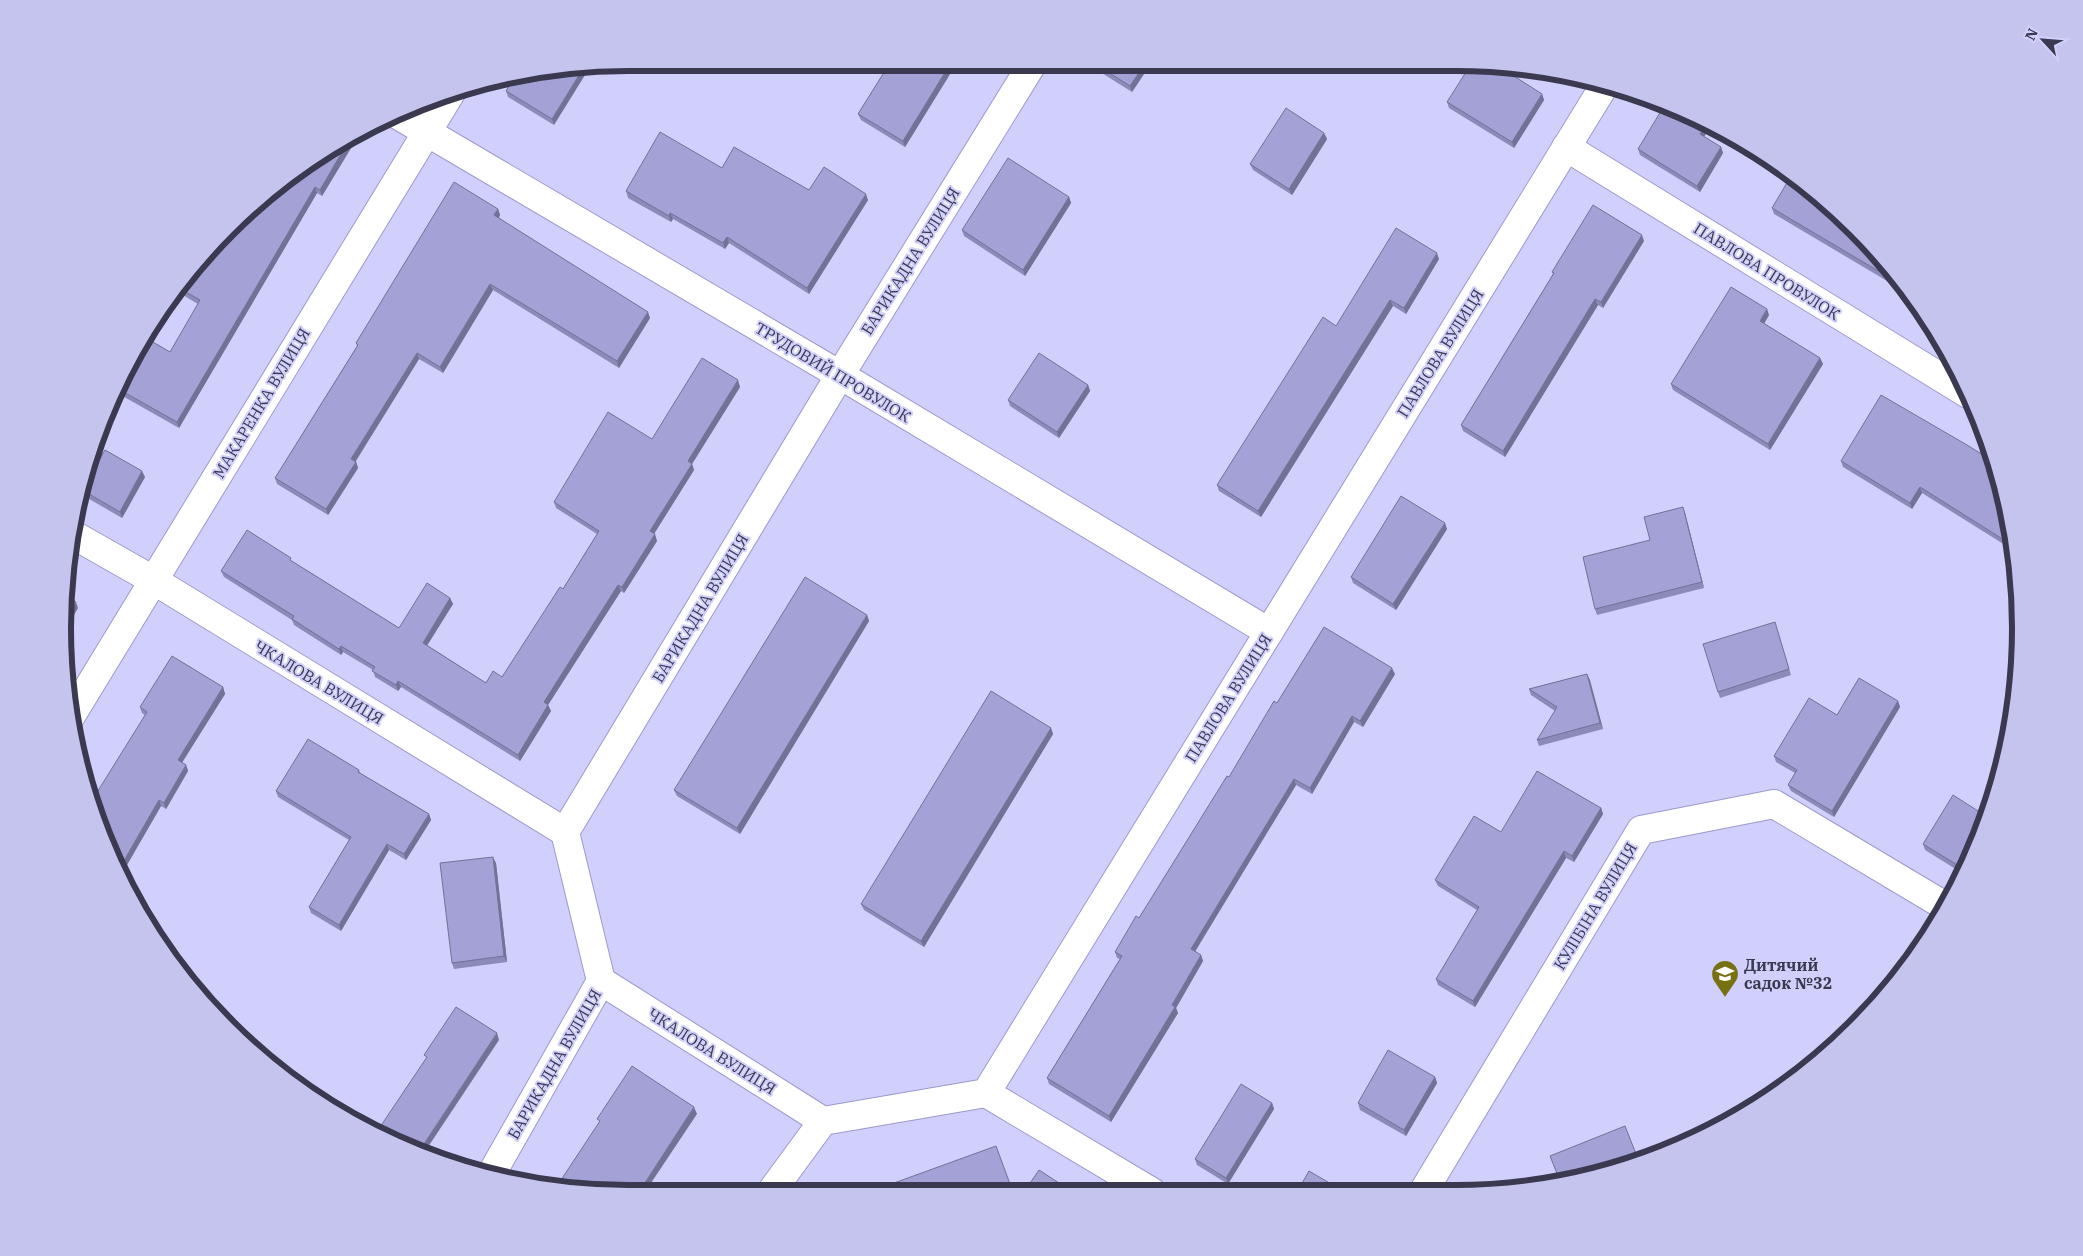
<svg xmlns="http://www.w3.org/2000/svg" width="2083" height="1256" font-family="'IBM Plex Serif',serif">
  <rect width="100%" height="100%" fill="#d1d0fc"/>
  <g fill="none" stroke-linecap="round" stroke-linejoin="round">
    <defs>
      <g id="minor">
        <path d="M396,114l444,261 429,257"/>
        <path d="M1566,147l402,247"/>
        <path d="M72,534l81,46 412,252"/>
        <path d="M71,716l381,-625"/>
        <path d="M601,981l222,140"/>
        <path d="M986,1093l166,99"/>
        <path d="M492,1173l109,-192 -36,-149 275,-457 191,-309"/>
        <path d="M771,1192l52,-71 163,-28 618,-1007"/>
        <path d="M1423,1192l218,-362 133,-26 171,102"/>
      </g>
    </defs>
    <use href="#minor" stroke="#9b99ce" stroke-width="30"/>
    <use href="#minor" stroke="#fff" stroke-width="28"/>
  </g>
  <g fill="#8c8ab8">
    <path d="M1089,65h61l-18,27z"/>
    <path d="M888,66h67l-50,81 -44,-27 -3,-6z"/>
    <path d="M554,67v58l-46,-28 -2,-6z"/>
    <path d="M1542,94l2,6 -30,48 -65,-40 -2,-6z"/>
    <path d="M1324,133l3,6 -35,56 -39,-25 -3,-6z"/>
    <path d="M1704,137l17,10 2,6 -23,39 -60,-37 -2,-6z"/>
    <path d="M351,148l-29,48 -5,-3 -138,235 -60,-34 27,-56 24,14 28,-48 -22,-13 52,-63z"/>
    <path d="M722,168l87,22 59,10 -59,94 -80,-51 -4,6 -52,-30 -2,3 -43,-24 -2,-7z"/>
    <path d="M1069,197l2,6 -46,73 -61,-40 -2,-6z"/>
    <path d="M1772,208l83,20 60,73 -10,-6 -1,-4 -130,-77z"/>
    <path d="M498,209l2,6 -1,3 151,100 -31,50 -126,-78 -50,83 -24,-14 -63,102 2,7 -30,47 -51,-31 -2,-6 82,-132 -1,-3z"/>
    <path d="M1644,241l-41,67 -5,-3 -93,152 -42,-26 -2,-6 92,-151 -1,-2z"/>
    <path d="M1439,259l-33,55 -13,-8 -132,211 -42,-26 -2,-6 119,-159z"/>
    <path d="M1769,315l-5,9 56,34 3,6 -53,86 -97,-60 -2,-6z"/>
    <path d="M1088,385l2,6 -31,47 -49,-32 -2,-6z"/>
    <path d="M740,387l-48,77 2,6 -40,64 3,7 -33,52 -3,-2 -73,114 3,6 -31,50 -119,-74 -3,4 -23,-14 -2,-7 -30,-18 -2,3 -47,-30 -2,-5 -68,-43 -3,-6 71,-10 107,67 51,-30 3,6 -26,41 59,38 16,-6 61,-88 34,-55 -41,-26 -2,-6 98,-63z"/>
    <path d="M1841,461h152l17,57 3,32 -91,-57 -10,16 -69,-42z"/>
    <path d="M145,477l-23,41 -38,-22 -2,-5z"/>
    <path d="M1685,513l19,75 -107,27 -2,-6 55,-69z"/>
    <path d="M1447,529l-51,81 -43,-27 -2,-6z"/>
    <path d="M867,615l2,6 -129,213 -63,-38 -3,-6z"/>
    <path d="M1775,622l16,53 -71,23 -2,-6z"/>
    <path d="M1395,674l-32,53 -9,-5 -42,72 -16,-9 -101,166 6,4 2,6 -27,47 2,5 -67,109 -62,-38 -2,-6 73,-119 -3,-1 -2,-6 24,-34 138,-215z"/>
    <path d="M1587,674l16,55 -64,17 -2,-6 18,-29 -24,-16 -2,-6z"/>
    <path d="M223,687l2,7 -43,68 4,3 2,6 -22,38 -5,-3 -41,71 -28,-67 53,-95 -3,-2 -2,-6z"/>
    <path d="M1898,701l2,6 -66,110 -43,-26 -3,-6 7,-12 -19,-11 -2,-6 63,-41z"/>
    <path d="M1051,728l2,6 -129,213 -60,-37 -3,-6z"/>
    <path d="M359,770l1,3 69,41 2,6 -25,40 -17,-10 -48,81 -30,-18 -2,-6 40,-67 -71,-43 -2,-6z"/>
    <path d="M1601,808l2,6 -29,48 -8,-4 -91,149 -37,-22 -2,-6 41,-69 -39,-24 -3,-6 66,-48z"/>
    <path d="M1923,844l54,1 -15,28 -37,-23z"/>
    <path d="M496,863l11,99 -53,7 -2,-6z"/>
    <path d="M1435,1077l2,6 -31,53 -46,-26 -2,-7z"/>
    <path d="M1272,1103l2,6 -46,75 -31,-19 -2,-6z"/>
  </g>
  <g fill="#727196">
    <path d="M1144,65h6l-18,27 -2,-6z"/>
    <path d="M949,66h6l-50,81 -2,-6z"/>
    <path d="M584,67h6l-36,58 -2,-6z"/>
    <path d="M1542,94l2,6 -30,48 -2,-6z"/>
    <path d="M1705,126l5,2 -8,12 -2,-6z"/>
    <path d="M1324,133l3,6 -35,56 -3,-6z"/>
    <path d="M348,142l3,6 -29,48 -2,-6z"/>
    <path d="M1721,147l2,6 -23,39 -3,-6z"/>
    <path d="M315,187l2,6 -138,235 -2,-6z"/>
    <path d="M866,194l2,6 -59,94 -2,-6z"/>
    <path d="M1069,197l2,6 -46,73 -2,-6z"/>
    <path d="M498,209l2,6 -4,7 -2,-7z"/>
    <path d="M670,213l3,6 -2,3 -2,-6z"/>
    <path d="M1642,235l2,6 -41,67 -2,-6z"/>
    <path d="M727,237l2,6 -4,6 -2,-6z"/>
    <path d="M1437,253l2,6 -33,55 -2,-6z"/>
    <path d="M490,284l3,6 -50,83 -3,-6z"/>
    <path d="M1595,299l3,6 -93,152 -2,-6z"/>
    <path d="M1390,300l3,6 -132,211 -3,-6z"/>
    <path d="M1767,309l2,6 -7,12 -2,-6z"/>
    <path d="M648,312l2,6 -31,50 -2,-7z"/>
    <path d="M417,353l2,6 -66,106 -2,-6z"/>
    <path d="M1820,358l3,6 -53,86 -2,-6z"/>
    <path d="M738,380l2,7 -48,77 2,6 -42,67 -2,-6 38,-70z"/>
    <path d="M1088,385l2,6 -31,47 -2,-6z"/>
    <path d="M356,462l2,6 -30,47 -2,-6z"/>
    <path d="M142,471l3,6 -23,41 -2,-6z"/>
    <path d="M1920,487l2,6 -10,16 -2,-6z"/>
    <path d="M1683,507l2,6 19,75 -2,-6z"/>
    <path d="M1445,523l2,6 -51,81 -3,-6z"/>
    <path d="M655,534l2,7 -33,52 -2,-6z"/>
    <path d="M618,585l3,6 -73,114 3,6 -31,50 -2,-6 26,-53z"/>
    <path d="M450,598l3,6 -28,45 -2,-6z"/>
    <path d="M76,602l2,6 -15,26v-9z"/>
    <path d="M867,615l2,6 -129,213 -3,-6z"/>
    <path d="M341,646l2,6 -2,3 -2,-6z"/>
    <path d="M1392,668l3,6 -32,53 -3,-6z"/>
    <path d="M1587,674l3,6 13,49 -3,-6z"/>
    <path d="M398,681l3,6 -3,4 -2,-6z"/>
    <path d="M223,687l2,7 -45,72 -2,-6z"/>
    <path d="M1898,701l2,6 -66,110 -2,-6z"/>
    <path d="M1352,716l2,6 -42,72 -2,-6z"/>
    <path d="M1051,728l2,6 -129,213 -3,-6z"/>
    <path d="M186,765l2,6 -22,38 -2,-6z"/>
    <path d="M1294,779l2,6 -103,170 -2,-6z"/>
    <path d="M159,800l2,6 -41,71 -2,-6z"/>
    <path d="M1601,808l2,6 -29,48 -2,-6z"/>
    <path d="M429,814l2,6 -25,40 -2,-6z"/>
    <path d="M387,844l2,6 -48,81 -2,-6z"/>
    <path d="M1564,851l2,7 -91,149 -2,-6z"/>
    <path d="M493,857l3,6 11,99 -3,-6z"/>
    <path d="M1201,955l2,6 -27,47 2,5 -67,109 -2,-6z"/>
    <path d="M497,1033l2,7 -75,113 -4,-3z"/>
    <path d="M1435,1077l2,6 -31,53 -2,-6z"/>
    <path d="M1272,1103l2,6 -46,75 -2,-6z"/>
    <path d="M694,1107l3,7 -52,78h-6z"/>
  </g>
  <g fill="#a3a1d6" stroke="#727196">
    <path d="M1471,64h24l47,30 -30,48 -65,-40z"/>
    <path d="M1097,65h47l-14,21z"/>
    <path d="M888,66h61l-46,75 -45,-27z"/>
    <path d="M554,67h30l-32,52 -46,-28 9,-15z"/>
    <path d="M1664,106l41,20 -5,8 21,13 -24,39 -59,-37z"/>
    <path d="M1286,108l38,25 -35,56 -39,-25z"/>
    <path d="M660,132l62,36 12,-21 75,43 15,-23 42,27 -59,94 -80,-51 -4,6 -53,-30 -1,3 -43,-25z"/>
    <path d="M346,141l2,1 -28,48 -5,-3 -138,235 -57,-32 26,-52 24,14 30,-52 -21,-12 49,-60 56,-49z"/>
    <path d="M1008,158l61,39 -46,73 -61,-40z"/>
    <path d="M1791,176l64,52 47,57 -130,-77z"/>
    <path d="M454,182l44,27 -4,6 154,97 -31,49 -127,-77 -50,83 -23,-14 -66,106 5,3 -30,47 -51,-31 83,-133 -2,-2z"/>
    <path d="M1593,205l49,30 -41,67 -6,-3 -92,152 -42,-26 93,-152 -2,-1z"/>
    <path d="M1396,228l41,25 -33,55 -14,-8 -132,211 -41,-26 106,-168 13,9z"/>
    <path d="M1731,287l36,22 -7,12 60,37 -52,86 -97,-60z"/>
    <path d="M1039,353l49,32 -31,47 -49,-32z"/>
    <path d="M702,358l36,22 -50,81 4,3 -42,67 5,3 -33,53 -4,-2 -74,117 4,3 -30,50 -120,-74 -2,4 -24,-14 3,-4 -34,-21 -2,3 -47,-30 2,-3 -73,-45 26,-41 44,28 -1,2 109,68 28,-45 23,15 -27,45 63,40 7,-12 9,6 58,-90 3,2 36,-58 -45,-29 54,-90 44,27z"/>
    <path d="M1881,395l86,50 26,16 17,57 2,27 -92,-58 -10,16 -69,-42z"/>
    <path d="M105,450l37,21 -22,41 -38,-22z"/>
    <path d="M1401,496l44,27 -52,81 -42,-27z"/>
    <path d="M1683,507l19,75 -107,27 -12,-52 67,-17 -6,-23z"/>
    <path d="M805,577l62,38 -130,213 -63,-38z"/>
    <path d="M65,595l11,7 -13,23z"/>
    <path d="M1775,622l14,47 -71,23 -15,-48z"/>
    <path d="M1324,627l68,41 -32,53 -8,-5 -42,72 -16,-9 -103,170 10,6 -29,50 3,2 -66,109 -62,-38 75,-122 -7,-4 21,-36 3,2 88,-142 2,1 45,-76 3,2z"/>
    <path d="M172,656l51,31 -45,73 8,5 -22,38 -5,-3 -41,71 -26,-61 -4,-21 8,5 51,-82 -7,-5z"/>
    <path d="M1587,674l13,49 -63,17 20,-33 -28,-18z"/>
    <path d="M1859,678l39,23 -66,110 -44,-26 9,-15 -23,-14 35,-58 28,17z"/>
    <path d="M991,691l60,37 -130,213 -60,-37z"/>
    <path d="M308,739l51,31 -1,2 71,42 -25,40 -17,-10 -48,81 -30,-18 42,-70 -75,-46z"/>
    <path d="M1537,771l64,37 -29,48 -8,-5 -91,150 -37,-22 43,-72 -44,-27 39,-64 27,16z"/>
    <path d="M1953,795l33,21 -9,29 -13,24 -41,-25z"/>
    <path d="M493,857l11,99 -52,7 -12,-100z"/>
    <path d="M456,1007l41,26 -77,117 -42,-20 49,-73 -3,-2z"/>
    <path d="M1838,1042l-6,6 -1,-3z"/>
    <path d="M1388,1050l47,27 -31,53 -46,-27z"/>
    <path d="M632,1066l62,41 -55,85h-48l-34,-6 43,-65 -3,-2z"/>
    <path d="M1241,1084l31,19 -46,75 -31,-19z"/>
    <path d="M1756,1104l-18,14 -35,14 -2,-6z"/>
    <path d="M1625,1126l13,33 -36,15 -42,7 -10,-25z"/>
    <path d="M996,1146l17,46h-140l-1,-1z"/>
    <path d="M1039,1170l34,22h-49z"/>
    <path d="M1309,1171l36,21h-48z"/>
  </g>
  <defs>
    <symbol id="school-pin" viewBox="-11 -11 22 30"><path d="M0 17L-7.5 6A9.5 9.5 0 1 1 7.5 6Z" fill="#787113" stroke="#d1d0fc"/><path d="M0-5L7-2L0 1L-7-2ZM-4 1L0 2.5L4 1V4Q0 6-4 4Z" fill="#fff"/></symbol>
  </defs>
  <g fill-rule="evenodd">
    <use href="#school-pin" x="1709" y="958" width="32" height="43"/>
  </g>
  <g text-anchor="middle" stroke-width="4" stroke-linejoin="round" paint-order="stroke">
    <g font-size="16" fill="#3a394f" stroke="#d1d0fc">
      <text transform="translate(910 261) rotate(-58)" y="6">БАРИКАДНА ВУЛИЦЯ</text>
      <text transform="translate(1767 271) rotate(32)" y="6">ПАВЛОВА ПРОВУЛОК</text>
      <text transform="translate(1440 353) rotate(-58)" y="6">ПАВЛОВА ВУЛИЦЯ</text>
      <text transform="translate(833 372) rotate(31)" y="6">ТРУДОВИЙ ПРОВУЛОК</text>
      <text transform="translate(261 403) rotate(-59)" y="6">МАКАРЕНКА ВУЛИЦЯ</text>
      <text transform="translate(700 608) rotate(-59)" y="6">БАРИКАДНА ВУЛИЦЯ</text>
      <text transform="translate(319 682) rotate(31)" y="6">ЧКАЛОВА ВУЛИЦЯ</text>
      <text transform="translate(1228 698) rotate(-58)" y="6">ПАВЛОВА ВУЛИЦЯ</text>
      <text transform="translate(1595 906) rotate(-59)" y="6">КУЛІБІНА ВУЛИЦЯ</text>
      <text transform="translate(712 1051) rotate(32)" y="6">ЧКАЛОВА ВУЛИЦЯ</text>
      <text transform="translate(554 1064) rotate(-60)" y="6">БАРИКАДНА ВУЛИЦЯ</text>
    </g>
    <g font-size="16" font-weight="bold" fill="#3a394f" stroke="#d1d0fc" text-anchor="start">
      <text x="1744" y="971">Дитячий<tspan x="1744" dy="18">садок №32</tspan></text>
    </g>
  </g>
  <path d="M0 0H2083V1256H0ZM628 71H1455A557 557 0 0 1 2012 628V628A557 557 0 0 1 1455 1185H628A557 557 0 0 1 71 628V628A557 557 0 0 1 628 71Z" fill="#c5c4ee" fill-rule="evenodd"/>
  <path fill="none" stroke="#3a394f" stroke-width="6" d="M628 71H1455A557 557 0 0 1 2012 628V628A557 557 0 0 1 1455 1185H628A557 557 0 0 1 71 628V628A557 557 0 0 1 628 71Z"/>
  <g transform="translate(2043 40) rotate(296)" stroke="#d1d0fc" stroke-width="4" paint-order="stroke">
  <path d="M0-4L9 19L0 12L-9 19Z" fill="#3a394f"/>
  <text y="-8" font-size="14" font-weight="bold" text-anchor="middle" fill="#3a394f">N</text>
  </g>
</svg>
